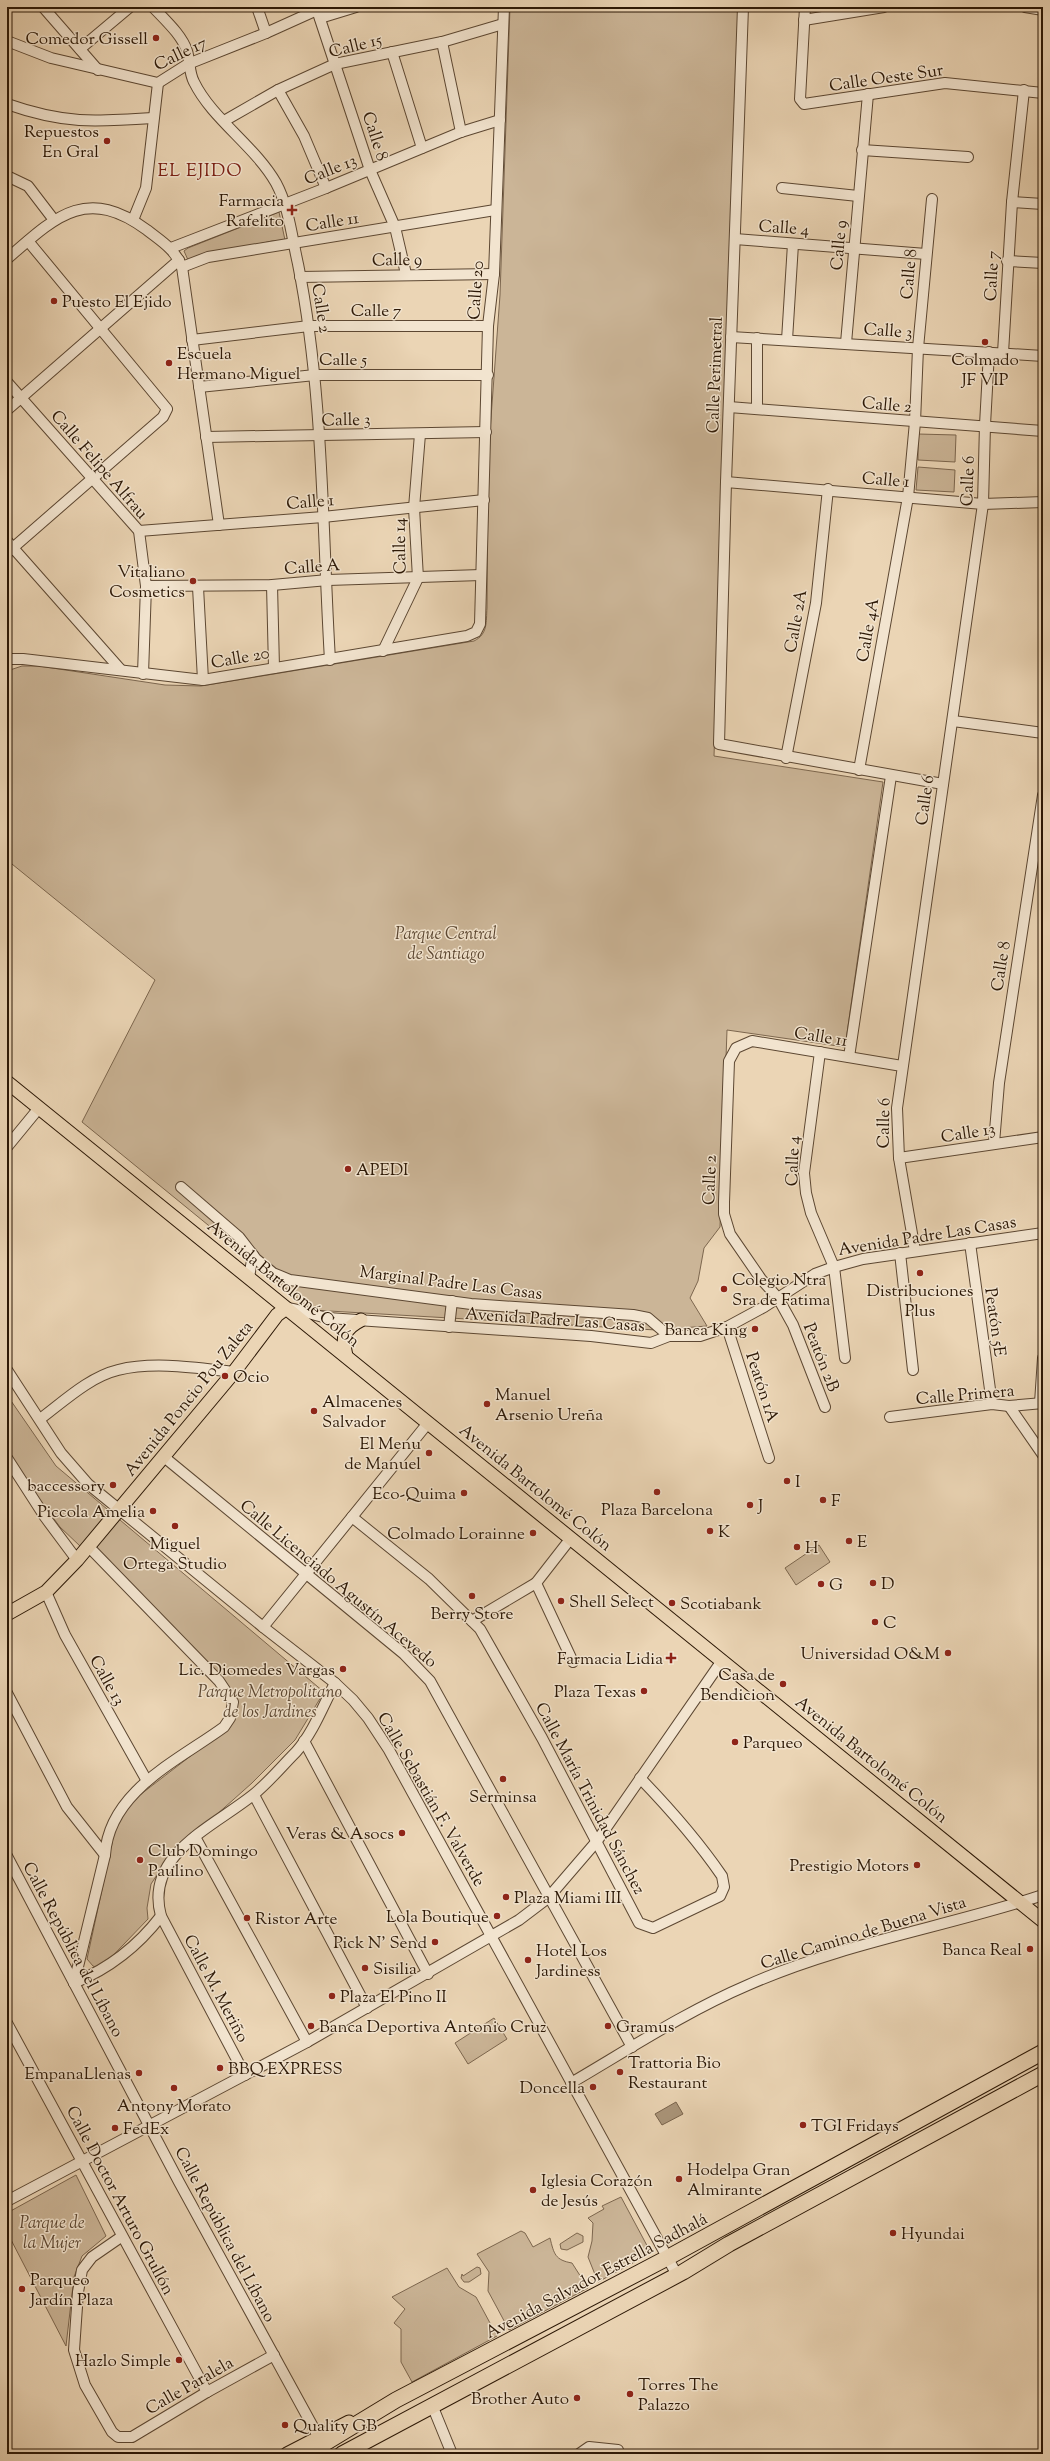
<svg xmlns="http://www.w3.org/2000/svg" width="1050" height="2461" font-family="'Sorts Mill Goudy',serif">
  <rect width="100%" height="100%" fill="#ebd5b5"/>
  <filter id="stains"><feTurbulence type="fractalNoise" baseFrequency=".005" numOctaves="4"/><feColorMatrix values="0 0 0 0 .2 0 0 0 0 .09 0 0 0 0 .02 0 0 0 .5 -.17"/></filter>
  <radialGradient id="worn" r=".72"><stop offset=".6" stop-color="#630" stop-opacity="0"/><stop offset="1" stop-color="#630" stop-opacity=".3"/></radialGradient>
  <g fill="#cbb597" stroke="#7c664e">
    <path d="M510,7h229l-25,749 169,26 -38,265 -118,-17 -7,197 -16,21 -6,33 -8,17 17,28 -51,4 -344,-20 -230,-188 73,-142 -148,-120v-189l15,-5h17l126,19 36,1 273,-45c14,-7 12,-19 13,-33l1,-149 12,-164z"/>
    <path d="M279,212l6,28 -13,1 -84,19 -4,-9 4,-3z"/>
    <path d="M918,434l38,1 -1,27 -37,-2z"/>
    <path d="M918,467l37,3 -1,22 -38,-2z"/>
    <path d="M7,1395l49,71 268,226 -29,48 -43,43 -83,74 -18,27 -4,24 1,11 -48,50 -7,-3 -6,-7 32,-148 95,-73 17,-21 -4,-31 -167,-159 -53,-71z"/>
    <path d="M819,1545l11,17 -34,23 -11,-17z"/>
    <path d="M494,2018l13,21 -39,25 -13,-21z"/>
    <path d="M76,2175l30,61 -24,20 -8,21 -8,69 -59,-114v-19z"/>
    <path d="M621,2197l30,56 -53,29 -10,-25 4,-16 1,-18 -5,-5 16,-9 -2,-3z"/>
    <path d="M521,2231l4,2 8,14 17,-9c4,16 5,22 22,25l16,25 -79,42 -21,-39 1,-19 -12,-18z"/>
    <path d="M577,2233l6,3v6l-16,8 -6,-1 -1,-5z"/>
    <path d="M477,2267l3,1 1,6 -12,8h-5l-3,-4 1,-4 1,2z"/>
    <path d="M447,2268l12,19 17,10 21,39 -85,46 -11,-20v-33l-7,-6 11,-14 -13,-12z"/>
  </g>
  <path fill="#aa957a" stroke="#78634c" d="M676,2102l7,12 -21,11 -7,-11z"/>
  <g fill="none" stroke-linecap="round" stroke-linejoin="round">
    <defs>
      <g id="minor">
        <path d="M43,7l55,63"/>
        <path d="M153,7c12,13 29,28 34,44 3,10 2,22 7,31 18,37 61,64 82,101 13,24 16,55 22,81 26,130 24,264 32,396"/>
        <path d="M257,7l9,26"/>
        <path d="M316,7l54,163 25,57 11,47"/>
        <path d="M743,7l-17,475 -7,262 224,40"/>
        <path d="M805,7l-5,92 4,5 141,-21 98,10"/>
        <path d="M1025,7l18,3"/>
        <path d="M320,18l36,-11"/>
        <path d="M804,20l80,-13"/>
        <path d="M7,41l44,17 107,25 30,-19 78,-31 51,-23"/>
        <path d="M442,42l19,90"/>
        <path d="M80,49l50,-42"/>
        <path d="M392,52l30,96"/>
        <path d="M278,90l26,46 22,52"/>
        <path d="M7,104c57,20 87,18 146,14"/>
        <path d="M224,121l54,-31 57,-26 107,-22 61,-18"/>
        <path d="M862,150l106,7"/>
        <path d="M7,176l21,10 26,34"/>
        <path d="M782,188l76,8"/>
        <path d="M1012,202l31,2"/>
        <path d="M133,220l13,-32 12,-105"/>
        <path d="M735,239l191,15"/>
        <path d="M171,248l155,-60 135,-56 39,-12"/>
        <path d="M7,259c48,-42 79,-74 140,-29 14,11 28,19 35,37l37,258"/>
        <path d="M1007,261l36,2"/>
        <path d="M182,267l26,-10 287,-47"/>
        <path d="M300,277l194,-3"/>
        <path d="M731,337l312,19"/>
        <path d="M757,338v71"/>
        <path d="M192,340l117,-14h179"/>
        <path d="M787,340l6,-96"/>
        <path d="M846,343l22,-249"/>
        <path d="M1003,353l9,-151 12,-112"/>
        <path d="M7,382l132,149 7,55 -3,88"/>
        <path d="M199,387l116,-12h173"/>
        <path d="M729,407l314,24"/>
        <path d="M7,410l172,-150"/>
        <path d="M206,437l280,-5"/>
        <path d="M726,482l257,22 60,-2"/>
        <path d="M139,531l184,-14 161,-17"/>
        <path d="M7,541l114,129"/>
        <path d="M7,553l156,-136 4,-8 -139,-168"/>
        <path d="M272,585l2,83"/>
        <path d="M146,586l126,-1 56,-5 153,-5"/>
        <path d="M198,587l5,93"/>
        <path d="M383,651l35,-73 -4,-70 6,-74"/>
        <path d="M7,659h16l180,21 264,-44 9,-4 4,-8 8,-298 6,-52 10,-267"/>
        <path d="M953,721l90,12"/>
        <path d="M786,758l30,-155 12,-114"/>
        <path d="M859,770l49,-273 7,-75 3,-74 14,-149"/>
        <path d="M820,1052l-16,121 2,20 5,20 23,54 11,91"/>
        <path d="M849,1057l42,-281"/>
        <path d="M994,1143l5,-60 44,-288"/>
        <path d="M7,1147l32,-39"/>
        <path d="M899,1158l144,-21"/>
        <path d="M181,1187l58,50 17,22 17,14 17,7 181,24 162,11 15,3 21,18"/>
        <path d="M970,1243l22,161"/>
        <path d="M915,1251l-16,-93 -2,-50 86,-604 2,-79 4,-73"/>
        <path d="M900,1253l13,117"/>
        <path d="M249,1277l4,-22"/>
        <path d="M287,1308c4,-1 32,9 41,10l263,18 60,7 18,-7h31l27,-9 37,-20 51,-33 19,-7 29,-8 180,-26"/>
        <path d="M449,1327l3,-26"/>
        <path d="M727,1327l42,131"/>
        <path d="M7,1370l54,83 27,31 175,143 72,56 18,17 15,18 21,32 288,525"/>
        <path d="M1040,1403l3,-45"/>
        <path d="M1009,1406l34,49"/>
        <path d="M825,1407l-32,-82 -15,-27 -17,-19 -31,-45 -6,-20v-12l5,-141 7,-13 16,-7 150,25"/>
        <path d="M890,1417l102,-13 17,2 34,-3"/>
        <path d="M40,1419c23,-17 49,-42 78,-49 36,-9 79,-2 116,2"/>
        <path d="M164,1457l240,197 26,27 202,366"/>
        <path d="M7,1458l38,59 32,43"/>
        <path d="M352,1517l77,62 51,50 62,109 97,185 14,5 67,-32 4,-9 -2,-11c-24,-35 -52,-67 -82,-98"/>
        <path d="M536,1583l37,79"/>
        <path d="M46,1592l19,43 82,146"/>
        <path d="M472,1621l64,-38 35,-45"/>
        <path d="M263,1627l165,-204"/>
        <path d="M7,1693l60,114 38,48"/>
        <path d="M304,1741l124,233"/>
        <path d="M254,1795l113,213"/>
        <path d="M195,1837l112,205"/>
        <path d="M7,1856l172,326 139,254"/>
        <path d="M74,1983l31,-128c4,-64 74,-95 119,-128l6,-9 3,-16 -14,-21 -130,-134"/>
        <path d="M74,1983c34,-14 64,-37 87,-67"/>
        <path d="M7,2023l200,369"/>
        <path d="M245,2075l-84,-159c-17,-61 52,-89 92,-121 15,-12 29,-29 43,-43 17,-19 27,-46 39,-69"/>
        <path d="M571,2083c58,-34 116,-72 177,-98 95,-42 198,-58 295,-90"/>
        <path d="M7,2201l300,-159 212,-122 29,-22 49,-57 124,-179"/>
        <path d="M121,2237l-29,20 -10,13 -4,22 -4,58 11,35 27,47 6,5h14l75,-45 67,-37"/>
        <path d="M432,2405l20,49"/>
        <path d="M579,2454l10,-7 29,3"/>
      </g>
      <g id="major">
        <path d="M7,1082l1036,839"/>
        <path d="M346,1356c-4,-18 -3,-27 15,-36"/>
        <path d="M7,1614l39,-22 31,-32 157,-188 43,-57 8,-6"/>
        <path d="M287,2454l62,-32"/>
      </g>
      <g id="highway">
        <path d="M307,2454l89,-54 271,-142 376,-206"/>
        <path d="M342,2454l341,-182 46,-28 314,-170"/>
      </g>
    </defs>
    <use href="#minor" stroke="#5c4732" stroke-width="12"/>
    <use href="#major" stroke="#2c1806" stroke-width="15"/>
    <use href="#highway" stroke="#2c1806" stroke-width="17"/>
    <use href="#minor" stroke="#f2e4cf" stroke-width="10"/>
    <use href="#major" stroke="#ebd5b5" stroke-width="13"/>
    <use href="#highway" stroke="#ebd5b5" stroke-width="15"/>
  </g>
  <g fill="#8f2418" stroke="#f2e4cf" stroke-width="1.5">
    <circle cx="156" cy="38" r="4"/>
    <circle cx="107" cy="141" r="4"/>
    <path d="M290 204h4v4h4v4h-4v4h-4v-4h-4v-4h4z"/>
    <circle cx="54" cy="301" r="4"/>
    <circle cx="985" cy="342" r="4"/>
    <circle cx="169" cy="363" r="4"/>
    <circle cx="193" cy="581" r="4"/>
    <circle cx="348" cy="1169" r="4"/>
    <circle cx="920" cy="1273" r="4"/>
    <circle cx="724" cy="1289" r="4"/>
    <circle cx="755" cy="1329" r="4"/>
    <circle cx="225" cy="1376" r="4"/>
    <circle cx="487" cy="1404" r="4"/>
    <circle cx="314" cy="1411" r="4"/>
    <circle cx="429" cy="1453" r="4"/>
    <circle cx="787" cy="1481" r="4"/>
    <circle cx="113" cy="1485" r="4"/>
    <circle cx="657" cy="1492" r="4"/>
    <circle cx="464" cy="1493" r="4"/>
    <circle cx="823" cy="1500" r="4"/>
    <circle cx="750" cy="1505" r="4"/>
    <circle cx="153" cy="1511" r="4"/>
    <circle cx="175" cy="1526" r="4"/>
    <circle cx="710" cy="1531" r="4"/>
    <circle cx="533" cy="1533" r="4"/>
    <circle cx="849" cy="1541" r="4"/>
    <circle cx="797" cy="1547" r="4"/>
    <circle cx="873" cy="1583" r="4"/>
    <circle cx="821" cy="1584" r="4"/>
    <circle cx="472" cy="1596" r="4"/>
    <circle cx="561" cy="1601" r="4"/>
    <circle cx="672" cy="1603" r="4"/>
    <circle cx="875" cy="1622" r="4"/>
    <circle cx="948" cy="1653" r="4"/>
    <path d="M669 1652h4v4h4v4h-4v4h-4v-4h-4v-4h4z"/>
    <circle cx="343" cy="1669" r="4"/>
    <circle cx="783" cy="1684" r="4"/>
    <circle cx="644" cy="1691" r="4"/>
    <circle cx="735" cy="1742" r="4"/>
    <circle cx="503" cy="1779" r="4"/>
    <circle cx="402" cy="1833" r="4"/>
    <circle cx="140" cy="1860" r="4"/>
    <circle cx="917" cy="1865" r="4"/>
    <circle cx="506" cy="1897" r="4"/>
    <circle cx="497" cy="1916" r="4"/>
    <circle cx="247" cy="1918" r="4"/>
    <circle cx="435" cy="1942" r="4"/>
    <circle cx="1030" cy="1949" r="4"/>
    <circle cx="528" cy="1960" r="4"/>
    <circle cx="365" cy="1968" r="4"/>
    <circle cx="332" cy="1996" r="4"/>
    <circle cx="311" cy="2026" r="4"/>
    <circle cx="608" cy="2026" r="4"/>
    <circle cx="220" cy="2068" r="4"/>
    <circle cx="620" cy="2072" r="4"/>
    <circle cx="139" cy="2073" r="4"/>
    <circle cx="593" cy="2087" r="4"/>
    <circle cx="174" cy="2088" r="4"/>
    <circle cx="803" cy="2125" r="4"/>
    <circle cx="115" cy="2128" r="4"/>
    <circle cx="679" cy="2179" r="4"/>
    <circle cx="533" cy="2190" r="4"/>
    <circle cx="893" cy="2233" r="4"/>
    <circle cx="22" cy="2289" r="4"/>
    <circle cx="179" cy="2360" r="4"/>
    <circle cx="630" cy="2394" r="4"/>
    <circle cx="577" cy="2398" r="4"/>
    <circle cx="285" cy="2425" r="4"/>
  </g>
  <g text-anchor="middle" stroke-width="3" stroke-linejoin="round" paint-order="stroke">
    <g font-size="17" fill="#2c1806" stroke="#f2e4cf" text-anchor="start">
      <text x="148" y="44" text-anchor="end">Comedor Gissell</text>
      <text x="99" y="137" text-anchor="end">Repuestos<tspan x="99" dy="20">En Gral</tspan></text>
      <text x="284" y="206" text-anchor="end">Farmacia<tspan x="284" dy="20">Rafelito</tspan></text>
      <text x="62" y="307">Puesto El Ejido</text>
      <text x="177" y="359">Escuela<tspan x="177" dy="20">Hermano Miguel</tspan></text>
      <text x="985" y="365" text-anchor="middle">Colmado<tspan x="985" dy="20">JF VIP</tspan></text>
      <text x="185" y="577" text-anchor="end">Vitaliano<tspan x="185" dy="20">Cosmetics</tspan></text>
      <text x="356" y="1175">APEDI</text>
      <text x="732" y="1285">Colegio Ntra<tspan x="732" dy="20">Sra de Fatima</tspan></text>
      <text x="920" y="1296" text-anchor="middle">Distribuciones<tspan x="920" dy="20">Plus</tspan></text>
      <text x="747" y="1335" text-anchor="end">Banca King</text>
      <text x="233" y="1382">Ocio</text>
      <text x="495" y="1400">Manuel<tspan x="495" dy="20">Arsenio Ureña</tspan></text>
      <text x="322" y="1407">Almacenes<tspan x="322" dy="20">Salvador</tspan></text>
      <text x="421" y="1449" text-anchor="end">El Menu<tspan x="421" dy="20">de Manuel</tspan></text>
      <text x="795" y="1487">I</text>
      <text x="105" y="1491" text-anchor="end">baccessory</text>
      <text x="456" y="1499" text-anchor="end">Eco-Quima</text>
      <text x="831" y="1506">F</text>
      <text x="758" y="1511">J</text>
      <text x="657" y="1515" text-anchor="middle">Plaza Barcelona</text>
      <text x="145" y="1517" text-anchor="end">Piccola Amelia</text>
      <text x="718" y="1537">K</text>
      <text x="525" y="1539" text-anchor="end">Colmado Lorainne</text>
      <text x="857" y="1547">E</text>
      <text x="175" y="1549" text-anchor="middle">Miguel<tspan x="175" dy="20">Ortega Studio</tspan></text>
      <text x="805" y="1553">H</text>
      <text x="881" y="1589">D</text>
      <text x="829" y="1590">G</text>
      <text x="569" y="1607">Shell Select</text>
      <text x="680" y="1609">Scotiabank</text>
      <text x="472" y="1619" text-anchor="middle">Berry Store</text>
      <text x="883" y="1628">C</text>
      <text x="940" y="1659" text-anchor="end">Universidad O&amp;M</text>
      <text x="663" y="1664" text-anchor="end">Farmacia Lidia</text>
      <text x="335" y="1675" text-anchor="end">Lic. Diomedes Vargas</text>
      <text x="775" y="1680" text-anchor="end">Casa de<tspan x="775" dy="20">Bendicion</tspan></text>
      <text x="636" y="1697" text-anchor="end">Plaza Texas</text>
      <text x="743" y="1748">Parqueo</text>
      <text x="503" y="1802" text-anchor="middle">Serminsa</text>
      <text x="394" y="1839" text-anchor="end">Veras &amp; Asocs</text>
      <text x="148" y="1856">Club Domingo<tspan x="148" dy="20">Paulino</tspan></text>
      <text x="909" y="1871" text-anchor="end">Prestigio Motors</text>
      <text x="514" y="1903">Plaza Miami III</text>
      <text x="489" y="1922" text-anchor="end">Lola Boutique</text>
      <text x="255" y="1924">Ristor Arte</text>
      <text x="427" y="1948" text-anchor="end">Pick N' Send</text>
      <text x="1022" y="1955" text-anchor="end">Banca Real</text>
      <text x="536" y="1956">Hotel Los<tspan x="536" dy="20">Jardiness</tspan></text>
      <text x="373" y="1974">Sisilia</text>
      <text x="340" y="2002">Plaza El Pino II</text>
      <text x="319" y="2032">Banca Deportiva Antonio Cruz</text>
      <text x="616" y="2032">Gramus</text>
      <text x="628" y="2068">Trattoria Bio<tspan x="628" dy="20">Restaurant</tspan></text>
      <text x="228" y="2074">BBQ EXPRESS</text>
      <text x="131" y="2079" text-anchor="end">EmpanaLlenas</text>
      <text x="585" y="2093" text-anchor="end">Doncella</text>
      <text x="174" y="2111" text-anchor="middle">Antony Morato</text>
      <text x="811" y="2131">TGI Fridays</text>
      <text x="123" y="2134">FedEx</text>
      <text x="687" y="2175">Hodelpa Gran<tspan x="687" dy="20">Almirante</tspan></text>
      <text x="541" y="2186">Iglesia Corazón<tspan x="541" dy="20">de Jesús</tspan></text>
      <text x="901" y="2239">Hyundai</text>
      <text x="30" y="2285">Parqueo<tspan x="30" dy="20">Jardín Plaza</tspan></text>
      <text x="171" y="2366" text-anchor="end">Hazlo Simple</text>
      <text x="638" y="2390">Torres The<tspan x="638" dy="20">Palazzo</tspan></text>
      <text x="569" y="2404" text-anchor="end">Brother Auto</text>
      <text x="293" y="2431">Quality GB</text>
    </g>
    <g font-size="17" fill="#2c1806" stroke="#f2e4cf">
      <text transform="translate(355 45) rotate(-14)" y="6">Calle 15</text>
      <text transform="translate(180 53) rotate(-26)" y="6">Calle 17</text>
      <text transform="translate(886 77) rotate(-8)" y="6">Calle Oeste Sur</text>
      <text transform="translate(376 136) rotate(72)" y="6">Calle 8</text>
      <text transform="translate(330 169) rotate(-22)" y="6">Calle 13</text>
      <text transform="translate(332 221) rotate(-9)" y="6">Calle 11</text>
      <text transform="translate(784 227) rotate(4)" y="6">Calle 4</text>
      <text transform="translate(838 245) rotate(-85)" y="6">Calle 9</text>
      <text transform="translate(397 259) rotate(-1)" y="6">Calle 9</text>
      <text transform="translate(908 274) rotate(-85)" y="6">Calle 8</text>
      <text transform="translate(991 276) rotate(-87)" y="6">Calle 7</text>
      <text transform="translate(475 290) rotate(-86)" y="6">Calle 20</text>
      <text transform="translate(322 308) rotate(81)" y="6">Calle 2</text>
      <text x="376" y="316">Calle 7</text>
      <text transform="translate(888 330) rotate(4)" y="6">Calle 3</text>
      <text x="343" y="365">Calle 5</text>
      <text transform="translate(714 375) rotate(-88)" y="6">Calle Perimetral</text>
      <text transform="translate(887 404) rotate(5)" y="6">Calle 2</text>
      <text transform="translate(346 419) rotate(-1)" y="6">Calle 3</text>
      <text transform="translate(100 464) rotate(49)" y="6">Calle Felipe Alfrau</text>
      <text transform="translate(886 479) rotate(5)" y="6">Calle 1</text>
      <text transform="translate(967 481) rotate(-88)" y="6">Calle 6</text>
      <text transform="translate(310 501) rotate(-5)" y="6">Calle 1</text>
      <text transform="translate(399 546) rotate(-91)" y="6">Calle 14</text>
      <text transform="translate(312 566) rotate(-4)" y="6">Calle A</text>
      <text transform="translate(795 621) rotate(-80)" y="6">Calle 2A</text>
      <text transform="translate(867 630) rotate(-80)" y="6">Calle 4A</text>
      <text transform="translate(240 657) rotate(-10)" y="6">Calle 20</text>
      <text transform="translate(924 800) rotate(-82)" y="6">Calle 6</text>
      <text transform="translate(1000 966) rotate(-81)" y="6">Calle 8</text>
      <text transform="translate(821 1036) rotate(9)" y="6">Calle 11</text>
      <text transform="translate(883 1123) rotate(-89)" y="6">Calle 6</text>
      <text transform="translate(968 1132) rotate(-9)" y="6">Calle 13</text>
      <text transform="translate(792 1161) rotate(-88)" y="6">Calle 4</text>
      <text transform="translate(709 1180) rotate(-88)" y="6">Calle 2</text>
      <text transform="translate(927 1235) rotate(-9)" y="6">Avenida Padre Las Casas</text>
      <text transform="translate(451 1282) rotate(7)" y="6">Marginal Padre Las Casas</text>
      <text transform="translate(284 1283) rotate(39)" y="6">Avenida Bartolomé Colón</text>
      <text transform="translate(555 1319) rotate(4)" y="6">Avenida Padre Las Casas</text>
      <text transform="translate(996 1322) rotate(82)" y="6">Peatón 5E</text>
      <text transform="translate(822 1357) rotate(69)" y="6">Peatón 2B</text>
      <text transform="translate(763 1387) rotate(72)" y="6">Peatón 1A</text>
      <text transform="translate(965 1394) rotate(-5)" y="6">Calle Primera</text>
      <text transform="translate(188 1398) rotate(-51)" y="6">Avenida Poncio Pou Zaleta</text>
      <text transform="translate(536 1487) rotate(39)" y="6">Avenida Bartolomé Colón</text>
      <text transform="translate(339 1583) rotate(40)" y="6">Calle Licenciado Agustín Acevedo</text>
      <text transform="translate(108 1680) rotate(61)" y="6">Calle 13</text>
      <text transform="translate(872 1759) rotate(39)" y="6">Avenida Bartolomé Colón</text>
      <text transform="translate(591 1798) rotate(62)" y="6">Calle María Trinidad Sánchez</text>
      <text transform="translate(432 1799) rotate(60)" y="6">Calle Sebastián F. Valverde</text>
      <text transform="translate(863 1932) rotate(-17)" y="6">Calle Camino de Buena Vista</text>
      <text transform="translate(74 1949) rotate(62)" y="6">Calle República del Líbano</text>
      <text transform="translate(217 1988) rotate(62)" y="6">Calle M. Meriño</text>
      <text transform="translate(121 2200) rotate(62)" y="6">Calle Doctor Arturo Grullón</text>
      <text transform="translate(226 2234) rotate(62)" y="6">Calle República del Líbano</text>
      <text transform="translate(596 2275) rotate(-28)" y="6">Avenida Salvador Estrella Sadhalá</text>
      <text transform="translate(189 2385) rotate(-30)" y="6">Calle Paralela</text>
    </g>
    <g font-size="17" font-style="italic" fill="#5c4732" stroke="#f2e4cf">
      <text x="446" y="939">Parque Central<tspan x="446" dy="20">de Santiago</tspan></text>
      <text x="270" y="1697">Parque Metropolitano<tspan x="270" dy="20">de los Jardines</tspan></text>
      <text x="52" y="2228">Parque de<tspan x="52" dy="20">la Mujer</tspan></text>
    </g>
    <g font-size="18" letter-spacing="1" fill="#7a1f14" stroke="#f2e4cf">
      <text x="200" y="176">EL EJIDO</text>
    </g>
  </g>
  <rect width="1050" height="2461" fill="none" stroke="#ebd5b5" stroke-width="24"/>
  <rect x="8" y="8" width="1034" height="2445" fill="none" stroke="#2c1806" stroke-width="2"/>
  <rect x="12" y="12" width="1026" height="2437" fill="none" stroke="#2c1806"/>
  <rect width="100%" height="100%" filter="url(#stains)"/>
  <rect width="100%" height="100%" fill="url(#worn)"/>
</svg>
